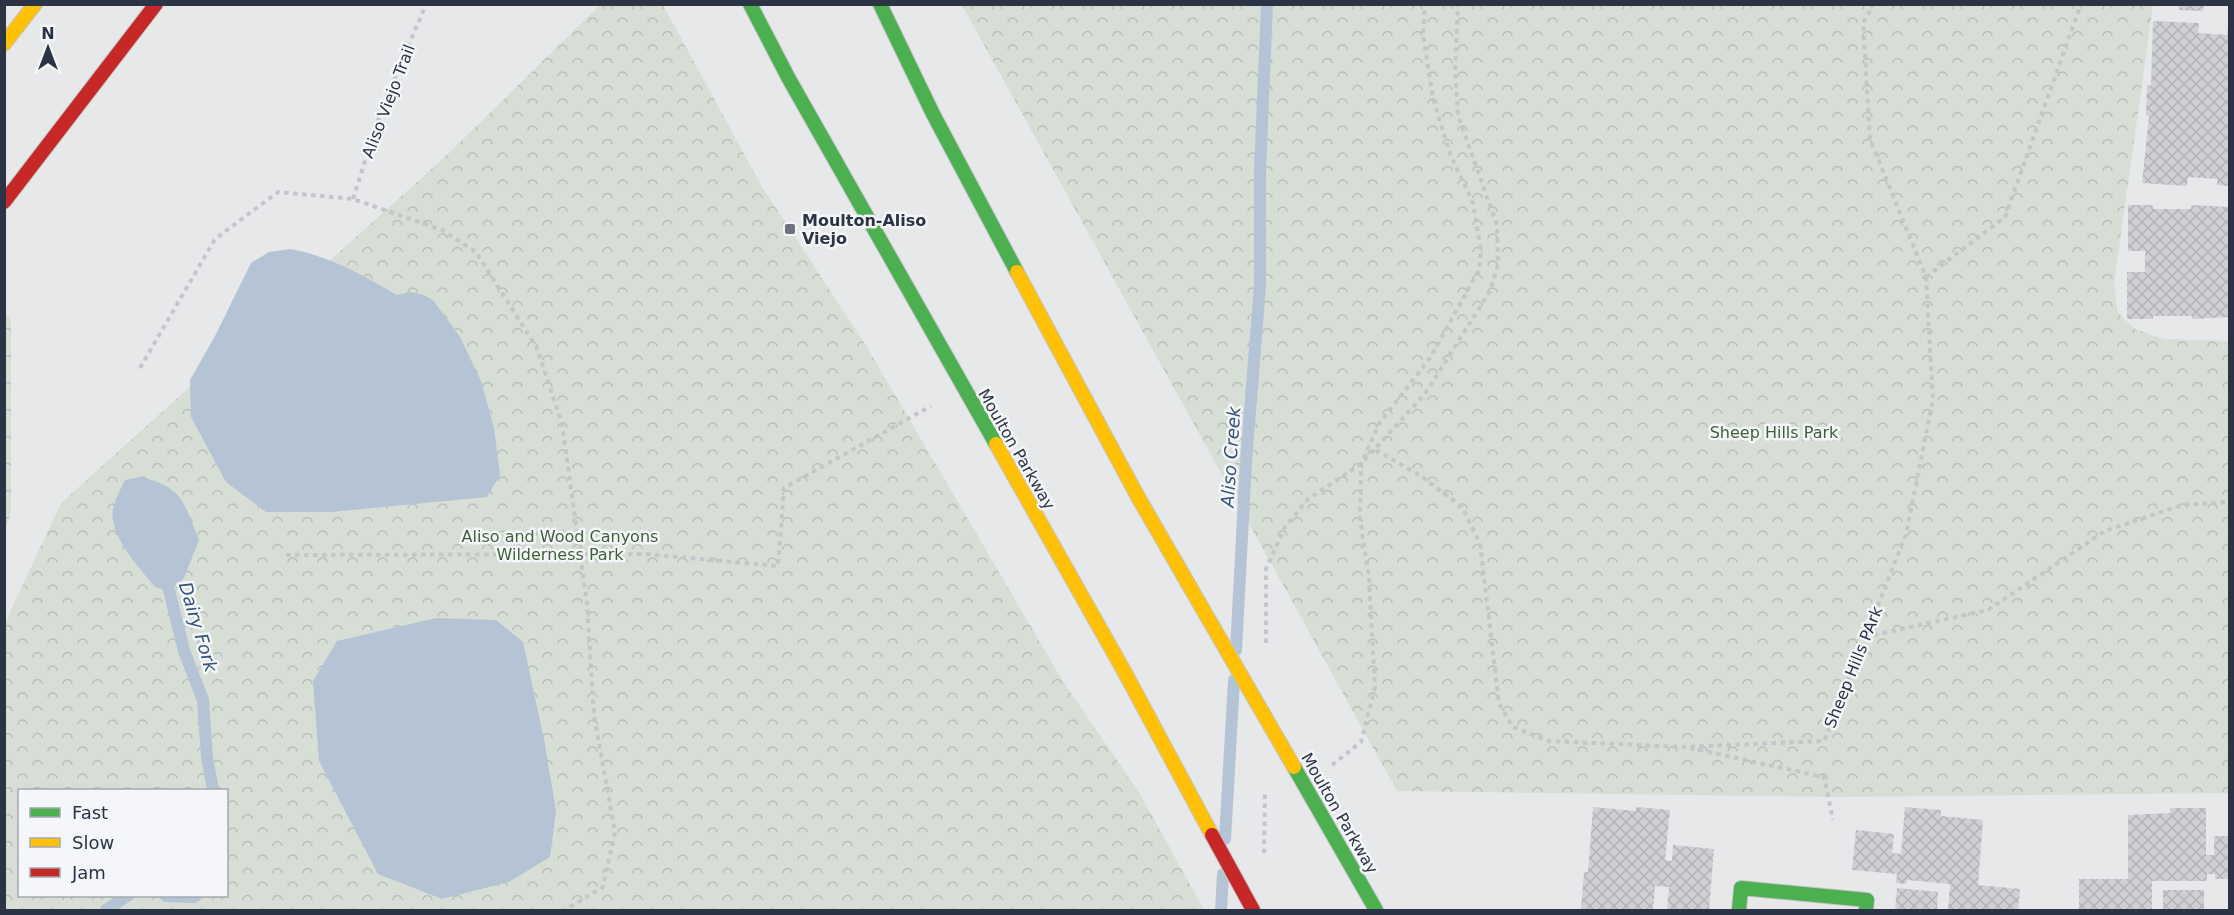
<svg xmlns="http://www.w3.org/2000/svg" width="2234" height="915" font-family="'DejaVu Sans',sans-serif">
  <defs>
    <pattern id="forest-crowns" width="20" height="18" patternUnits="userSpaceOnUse" patternTransform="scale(1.5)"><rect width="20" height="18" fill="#d6ded6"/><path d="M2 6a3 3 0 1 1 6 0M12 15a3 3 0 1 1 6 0" fill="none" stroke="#b8bfb9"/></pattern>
    <pattern id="building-cross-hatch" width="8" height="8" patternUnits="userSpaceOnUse" patternTransform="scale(1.5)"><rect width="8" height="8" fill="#ced0d3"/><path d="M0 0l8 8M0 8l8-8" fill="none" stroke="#b1b3b6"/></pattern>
  </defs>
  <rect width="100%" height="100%" fill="#e6e8ea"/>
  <g fill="url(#forest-crowns)" fill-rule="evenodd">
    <path d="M601,4l62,1 99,182 105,160 197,336 76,111 64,116h-1199v-287l56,-120 387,-349zM20,790h206v106h-206z"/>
    <path d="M962,5h1191l-39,279 4,29 17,16 29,10 65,2v452l-388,4 -444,-6z"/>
    <path d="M5,312l6,8v191l-6,22z"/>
  </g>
  <g fill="#b4c4d5">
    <path d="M290,249c40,7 72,26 107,46l13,-3 14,3 9,5 27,37 21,44 13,47 6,47 -13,22 -156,15h-65l-40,-30 -35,-65 -1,-37 25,-44 36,-73 18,-11z"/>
    <path d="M140,477c44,10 43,25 59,63l-15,38 -15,12 -14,-3c-15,-19 -38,-42 -42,-67 -3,-13 7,-29 12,-40z"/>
    <path d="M436,618l60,2 27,22 21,97 12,72 -6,46 -41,25 -67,17 -64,-25 -59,-113 -6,-80 24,-40z"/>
  </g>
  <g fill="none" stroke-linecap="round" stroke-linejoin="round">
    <g stroke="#b4c4d5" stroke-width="12">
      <path d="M163,576l6,14 15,61 19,49 4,57 6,33"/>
      <path d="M1236,650l10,-188 14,-177v-114l7,-167"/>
      <path d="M1225,839l9,-159"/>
      <path d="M166,896l28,1 2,-1"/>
      <path d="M106,910l21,-14"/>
      <path d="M1221,910l2,-36"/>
    </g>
  </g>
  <g fill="url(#building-cross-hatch)">
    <path d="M2180,4h24l-1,7 -24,-1z"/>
    <path d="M2153,21l46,2 -1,10 29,2 1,-6h2v157l-13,-1v-6l-29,-2 -1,9 -45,-3 7,-67 -3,-1 1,-30 4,1z"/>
    <path d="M2128,205h25v4h38v-4l39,2v110l-38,2v-3h-39v3h-26v-47h18v-21h-17z"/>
    <path d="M1593,807l43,4v-4l34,3 -5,50 7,1 1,-16 41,4 -5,61h-42l2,-23 -14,-1 -2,24h-72l3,-38h4z"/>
    <path d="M1905,807l36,3v6l42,4 -5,65 42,4 -2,21h-70l2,-26 -43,-4 -1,4 -10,-1 1,-9 -45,-4 4,-40 38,4 -2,19 9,1z"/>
    <path d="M2170,808h36v47h8v-19h16v43h-15v-5h-8v7h-55v29h-73v-31h49v-64l42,-2z"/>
    <path d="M1897,888l41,4 -1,18h-42z"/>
    <rect x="2163" y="890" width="41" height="20"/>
  </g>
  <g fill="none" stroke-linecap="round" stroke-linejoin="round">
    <defs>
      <g id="fast">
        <path d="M750,4l39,75 207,365"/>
        <path d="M880,4l53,110 84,158"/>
        <path d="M1294,767l82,143"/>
        <path d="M1739,910l2,-22 126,12 -1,10"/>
      </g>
      <g id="slow">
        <path d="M4,44l31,-40"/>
        <path d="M1017,272l121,225"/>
        <path d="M996,444l128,227 88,164"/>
      </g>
      <g id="jam">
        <path d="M4,202l152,-198"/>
        <path d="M1212,835l41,75"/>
      </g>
    </defs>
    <use href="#fast" stroke="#c4c6c8" stroke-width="16"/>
    <use href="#slow" stroke="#c4c6c8" stroke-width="16"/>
    <use href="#jam" stroke="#c4c6c8" stroke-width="16"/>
    <g stroke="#c5c6ca" stroke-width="4" stroke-dasharray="4.5 4.5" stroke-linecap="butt">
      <path d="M353,199l27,-85 46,-110"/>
      <path d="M1926,277l79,-60 76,-213"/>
      <path d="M140,368l75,-129 63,-47 75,7 89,31 34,22 61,96 25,76 25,180 7,112 21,116 -12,55 -38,23"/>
      <path d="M1376,450l45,26 41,31 18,36 19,161 14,23 36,14 134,6 141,-6 82,-207 27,-134 -7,-123 -56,-138 -7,-116 11,-19"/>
      <path d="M286,555l359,-1 133,12 6,-78 147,-82"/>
      <path d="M1865,637l123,-27 117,-79 77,-26 48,-3"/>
      <path d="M1266,643v-74l19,-42 23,-28 53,-35 64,-70 65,-103 8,-26 -1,-40 -39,-109 -3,-45 3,-67"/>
      <path d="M1690,748l134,29 9,43"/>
      <path d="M1332,765l29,-23 14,-55 -6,-109 -9,-58 1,-56 18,-40 51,-66 49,-88 2,-19 -8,-48 -23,-49 -17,-56 -10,-63 2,-31"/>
      <path d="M1264,853l1,-61"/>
    </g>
    <use href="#fast" stroke="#4caf50" stroke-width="14"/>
    <use href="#slow" stroke="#ffc107" stroke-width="14"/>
    <use href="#jam" stroke="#c62828" stroke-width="14"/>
    <defs>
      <path id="slow-bridge" d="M1138,497l156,270"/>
    </defs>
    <use href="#slow-bridge" stroke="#c2c5c8" stroke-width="16" stroke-linecap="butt"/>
    <use href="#slow-bridge" stroke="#ffc107" stroke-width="14"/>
  </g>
  <rect fill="#6c737f" stroke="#f4f6f9" stroke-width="2" x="784" y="223" width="12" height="12" rx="3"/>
  <g text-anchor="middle" stroke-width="5" stroke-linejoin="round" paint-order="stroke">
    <g font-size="16" fill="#2b3445" stroke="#f4f6f9">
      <text transform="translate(388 101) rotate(-69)" y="6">Aliso Viejo Trail</text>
      <text transform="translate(1017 449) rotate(60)" y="6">Moulton Parkway</text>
      <text transform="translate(1853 667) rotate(-68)" y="6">Sheep Hills PArk</text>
      <text transform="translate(1340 813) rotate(60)" y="6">Moulton Parkway</text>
    </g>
    <g font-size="16" font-weight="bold" fill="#2b3445" stroke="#f4f6f9" text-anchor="start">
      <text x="802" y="226">Moulton-Aliso<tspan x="802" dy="18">Viejo</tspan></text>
    </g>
    <g font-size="16" fill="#3f6138" stroke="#f4f6f9">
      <text x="1774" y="438">Sheep Hills Park</text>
      <text x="560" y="542">Aliso and Wood Canyons<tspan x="560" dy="18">Wilderness Park</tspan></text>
    </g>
    <g font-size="18" font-style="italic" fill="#34527a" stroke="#f4f6f9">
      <text transform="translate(1231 457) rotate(-86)" y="6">Aliso Creek</text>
      <text transform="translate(198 627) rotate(73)" y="6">Dairy Fork</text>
    </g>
  </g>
  <rect width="2234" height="915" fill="none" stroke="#2b3445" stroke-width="12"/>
  <rect x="18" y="789" width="210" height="108" fill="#f4f6f9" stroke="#a4a8b1" stroke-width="1.5"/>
  <rect x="30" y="808" width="30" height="9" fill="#4caf50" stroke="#a4a8b1" stroke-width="1.5"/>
  <text x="72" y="819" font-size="18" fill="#2b3445">Fast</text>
  <rect x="30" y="838" width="30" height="9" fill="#ffc107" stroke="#a4a8b1" stroke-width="1.5"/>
  <text x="72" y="849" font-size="18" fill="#2b3445">Slow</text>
  <rect x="30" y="868" width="30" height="9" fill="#c62828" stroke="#a4a8b1" stroke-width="1.5"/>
  <text x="72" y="879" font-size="18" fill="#2b3445">Jam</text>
  <g transform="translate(48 48)" stroke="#f4f6f9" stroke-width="4.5" paint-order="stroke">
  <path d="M0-4.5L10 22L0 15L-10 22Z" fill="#2b3445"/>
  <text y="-9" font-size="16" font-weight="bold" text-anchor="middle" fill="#2b3445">N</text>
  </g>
</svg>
